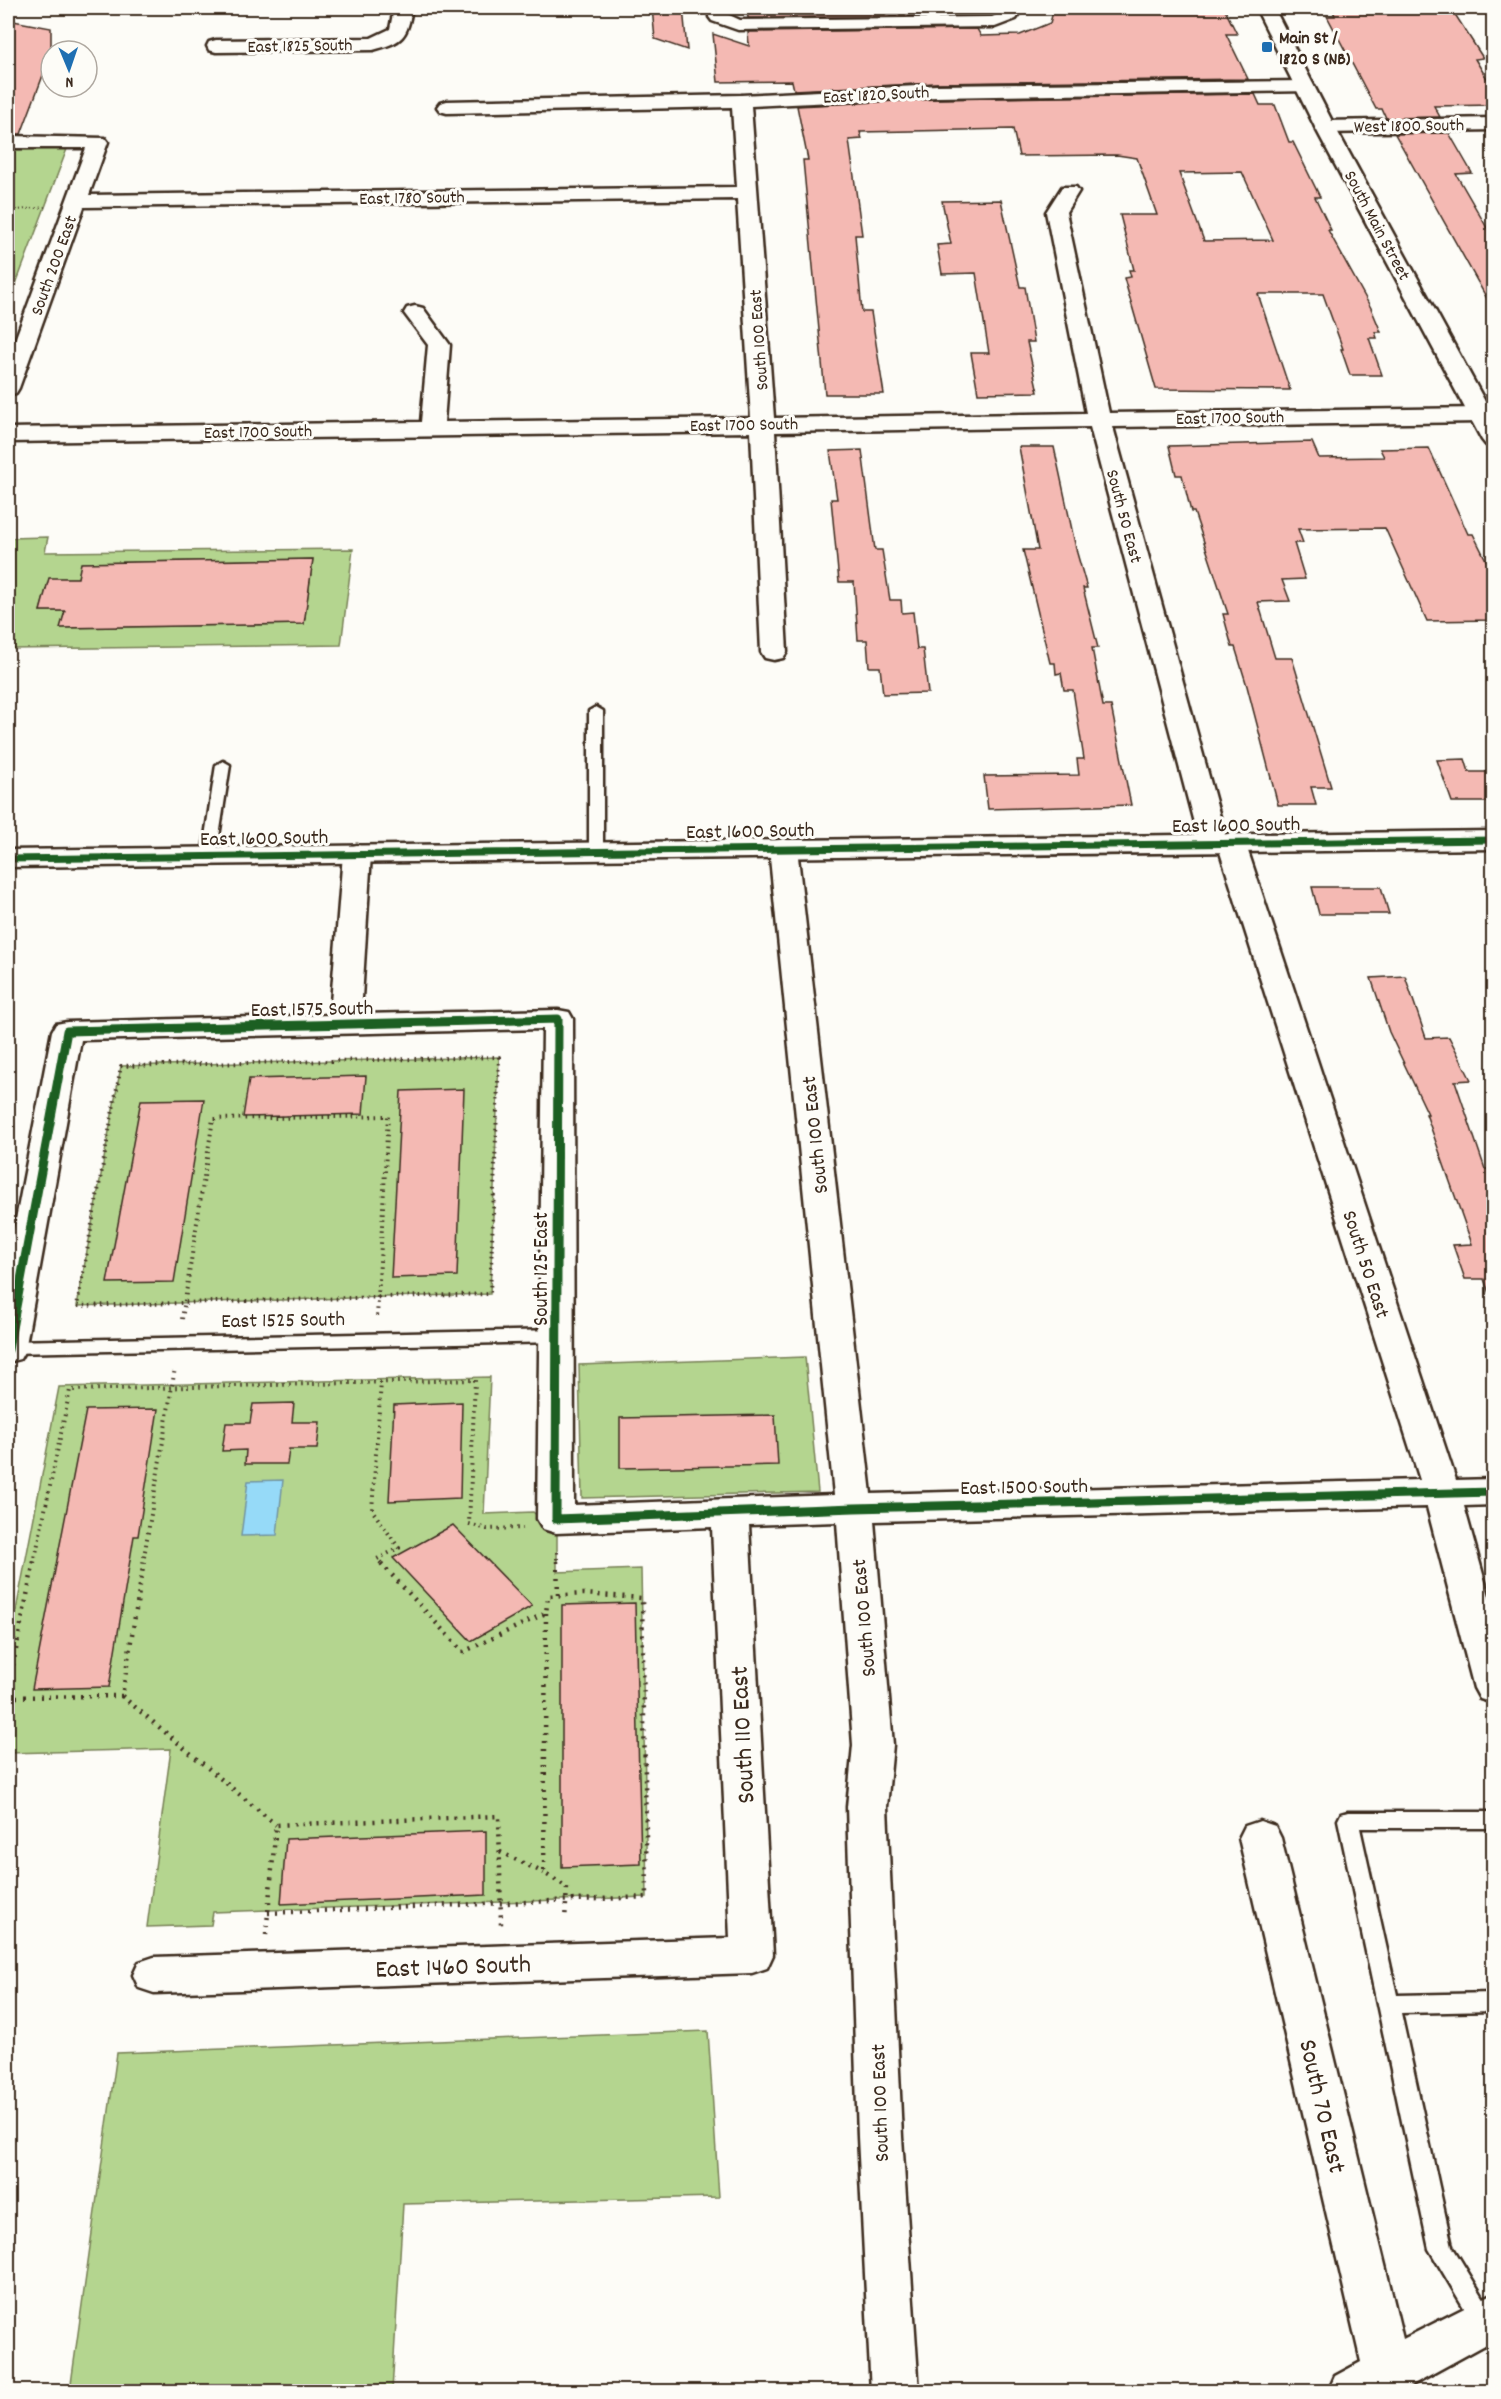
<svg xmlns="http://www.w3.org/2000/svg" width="1501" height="2399" font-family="Dekko,sans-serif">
  <rect width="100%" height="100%" fill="#fdfcf7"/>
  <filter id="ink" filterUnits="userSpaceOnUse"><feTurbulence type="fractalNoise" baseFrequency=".0167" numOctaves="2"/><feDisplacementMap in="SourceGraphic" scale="12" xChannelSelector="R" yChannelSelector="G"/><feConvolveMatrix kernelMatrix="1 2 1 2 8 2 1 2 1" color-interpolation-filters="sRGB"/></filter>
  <g filter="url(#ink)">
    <g fill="#b4d58f" stroke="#788056" stroke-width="1.5" fill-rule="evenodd">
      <path d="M67,149l-59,156v-155z"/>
      <path d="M48,537l-3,15 308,-3 -12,96 -333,4v-111zM313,559l-9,65 -243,4 4,-17h-25l9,-32 29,-1 4,-15z"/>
      <path d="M499,1057l-9,237 -413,12 44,-240z"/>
      <path d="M805,1357l13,135 -236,6 -3,-133z"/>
      <path d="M490,1377l-6,137 49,-2 24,21v39l84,-3 6,328 -434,15 -2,13 -64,2 24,-178 -163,4v-101l51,-265z"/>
      <path d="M708,2031l11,166 -316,7 -11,187h-322l47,-338z"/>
    </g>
    <path fill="#96daf8" stroke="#7294a1" stroke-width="1.5" d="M283,1480l-6,55 -36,1 7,-55z"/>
    <g fill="#f4b9b3" stroke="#3b2a1e" stroke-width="1.5" fill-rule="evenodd">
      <path d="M652,8h31l4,42 -32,-11z"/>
      <path d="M747,8h217l4,7 -220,3z"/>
      <path d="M1054,8h170l13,26h-11l22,45 -311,4 -143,7 -2,-9 -74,1 -5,-48 36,12 -1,-14 229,-3 4,7 39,-1 30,-12z"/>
      <path d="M1332,8h119l32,50 -8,1 19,31v15l-60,1 6,11 -54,1 -4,-9h-6l-49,-93h8z"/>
      <path d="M8,20l43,8v26l-30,80h-13z"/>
      <path d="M1255,94l5,11h15l14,37h4l27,55h-5l16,33h-3l43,78 10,24h-6l2,6h-8l13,37h-32l-9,-26h2l-20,-55h-65l32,96 -134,-1 -32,-111 7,-1 -2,-7h5l-14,-55h37l-20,-57 -20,-3 -98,1 -6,-27 -153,3 2,7 -13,1 13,95h-7l7,77h9l13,82h-59l-22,-234h5l-11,-54 140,-7zM1242,172l31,68 -69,1 -25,-68z"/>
      <path d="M1449,133l23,40 -16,1 38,66v71l-99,-177z"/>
      <path d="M1001,200l19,87h5l9,55h-7l11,50 -60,1 -7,-40h18l-13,-80 -34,1 -5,-29 14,-1 -9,-43z"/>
      <path d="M1312,442l7,16 65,-1 -4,-8 49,-1 39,86h5l21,42v44l-67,1 -42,-93 -87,1 5,14h-9l11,36 -23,1 8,21 -32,1 17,56h17l39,129h-20l5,18h-38l-31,-119 -12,-39h-3l-9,-33h5l-34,-102h-3l-9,-37h-6l-7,-29z"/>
      <path d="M1019,447h35l23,106 10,35h-4l15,60h-6l11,58h8l20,99 -143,4 -4,-33 95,-1 -2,-16h7l-11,-69h-9l-3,-17 -5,1 -1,-11h-5l-27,-113h15z"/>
      <path d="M862,450l13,100h7l8,50h11l1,13 11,-1 4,37h6l5,44 -45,1 -3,-27h-11l-2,-27h-9l-4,-58h-15l-8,-83h6l-7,-48z"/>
      <path d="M313,559l-9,65 -244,4 5,-17h-25l9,-33h29l3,-15z"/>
      <path d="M1465,759l4,13h25v30h-42l-15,-42z"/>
      <path d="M1312,887h69l8,27h-70z"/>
      <path d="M1405,976l21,62 23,-1 22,43 -16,1 30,88h9v124h-5l-5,-14h-19l-12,-34 19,-1 -46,-130h2l-39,-82 -18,-54z"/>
      <path d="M366,1076l-3,38 -120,3 6,-38z"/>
      <path d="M464,1089l-7,187 -66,2 10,-187z"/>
      <path d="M204,1099l-30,183 -67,1 34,-183z"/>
      <path d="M462,1402l-2,96 -71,3 5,-96z"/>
      <path d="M294,1403l-2,19h28l-3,27h-28l-2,15h-42l1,-14 -24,1 4,-28h24l3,-19z"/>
      <path d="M158,1409l-20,127h-4l-25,151 -77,2 54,-279z"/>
      <path d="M775,1415l3,50 -158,3v-50z"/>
      <path d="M453,1525l79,81 -61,35 -78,-83z"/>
      <path d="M635,1603l6,261 -79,3v-262z"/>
      <path d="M486,1831v64l-205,9 5,-65z"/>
    </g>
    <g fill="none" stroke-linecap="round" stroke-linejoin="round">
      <defs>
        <g id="lane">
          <path d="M596,707l7,4v139l-7,4 -7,-4v-139z"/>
          <path d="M223,761l7,4 -14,91 -7,4 -7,-4 14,-91z"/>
          <path d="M558,1330l6,2 3,4 -3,4 -6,2 -550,11v-12z"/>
          <path d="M1348,1812h146v16h-134l37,167 97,-2v18l-93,2 51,233 42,69 -2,13 -8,3 -8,-3 -47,-79 -91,-429 3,-6z"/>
        </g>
        <g id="street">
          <path d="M394,8h18c-5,30 -9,34 -39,42l-157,2 -7,-2 -2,-4 2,-4 7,-2 155,-2 19,-9z"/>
          <path d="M709,8h18v6l13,6 252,-3 9,-4 -1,-5h18l1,7 -3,4 -21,8 -257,3 -26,-9 -3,-4z"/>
          <path d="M1305,81l7,2 2,4 -2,4 -375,6 -186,9 23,312 312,-5 -40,-201 16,-25h14l3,4 -13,21 43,201 372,-5 8,2 4,5 -4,5 -8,2 -368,5 112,408 6,-2 10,3 4,6 211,638 38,-1v26l-30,1 30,108v89l-14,-4 -6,-11 -47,-181 -553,14 19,224 -6,62 15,330 17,255h-48l-13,-255 -11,-330 6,-62 -16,-223 -88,3 24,430 -6,13 -15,5 -598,20 -15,-5 -6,-13 6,-13 15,-5 576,-19 -18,-411 -156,6 -13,-4 -6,-10 6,-490 -462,11 -56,310 -5,9 -12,3v-101l44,-230 4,-7 11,-2 263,-7 13,-161 4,-6 10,-3 10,3 4,6 -10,160 197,-4 11,2 4,7 1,486 260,-10 -65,-647 4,-6 10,-3 10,3 4,6 74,646 549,-14 -201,-631 -6,2 -10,-3 -4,-6 -109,-415 -315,5 12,220 -4,6 -9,2 -9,-2 -4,-6 -10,-220 -743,10v-14l413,-6 7,-77 -24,-32 3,-5 8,-2 8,2 27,37 -6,77 307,-4 -14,-219 -653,8 -65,181 -3,5 -8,2v-36l78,-211h-78v-12l97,2 3,4 -19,53 648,-8 -5,-80 -285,6 -7,-2 -3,-4 3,-4 7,-2 294,-6 196,-10z"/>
          <path d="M1494,118v12l-169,3 -7,-2 -3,-4 3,-4 7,-2z"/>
          <path d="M1260,1821l15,5 6,12 122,501 91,-46v47l-95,52h-71l7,-16 26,-14 -122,-524 6,-12z"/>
        </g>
        <g id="secondary">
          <path d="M1256,8h18l61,119 159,291v29l-8,-2 -4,-5 -167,-313z"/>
          <path d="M1494,831v18l-1486,18v-17z"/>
        </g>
      </defs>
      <use href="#lane" stroke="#3b2a1e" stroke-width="5"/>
      <use href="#street" stroke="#3b2a1e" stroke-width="5"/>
      <use href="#secondary" stroke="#3b2a1e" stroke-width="5"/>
      <path stroke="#3b2a1e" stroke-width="2" stroke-dasharray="1 3" stroke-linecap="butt" d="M8,211l37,-4"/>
      <g stroke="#3b2a1e" stroke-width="4" stroke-dasharray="1.5 4.5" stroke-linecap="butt">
        <path d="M499,1057l-9,237 -413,12 44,-240z"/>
        <path d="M182,1319l31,-200 175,-3 -11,201"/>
        <path d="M557,1552v11"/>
        <path d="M34,1563l36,-173 405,-10 -6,144 18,5 36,-1"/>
        <path d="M143,1563l32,-195"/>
        <path d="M381,1563l-4,-4 22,-11 -27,-38 9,-128"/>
      </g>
      <g stroke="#3b2a1e" stroke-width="4.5" stroke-dasharray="2 6" stroke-linecap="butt">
        <path d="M557,1561l1,34"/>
        <path d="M546,1613l-2,260 23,14 -2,33"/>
        <path d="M8,1689l26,-128"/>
        <path d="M122,1696l154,129"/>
        <path d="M8,1697l114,-1 22,-135"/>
        <path d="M500,1852l44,21"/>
        <path d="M268,1913l379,-16 -5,-299 -58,-4 -36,2 -2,17 -83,39 -84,-91"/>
        <path d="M266,1935l10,-110 223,-9 2,111"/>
      </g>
      <use href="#lane" fill="#fdfcf7" fill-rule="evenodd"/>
      <use href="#street" fill="#fdfcf7" fill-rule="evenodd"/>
      <use href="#secondary" fill="#fdfcf7" fill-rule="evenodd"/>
      <defs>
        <path id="cycleway-far1" d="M8,859l1486,-19"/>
        <path id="cycleway" d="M8,1350l59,-319 491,-12 -2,500 298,-11 640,-16"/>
      </defs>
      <use href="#cycleway-far1" stroke="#fdfcf7" stroke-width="10"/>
      <use href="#cycleway" stroke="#fdfcf7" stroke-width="13"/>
      <use href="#cycleway-far1" stroke="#1b5e20" stroke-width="7"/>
      <use href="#cycleway" stroke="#1b5e20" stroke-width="9"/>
    </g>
  </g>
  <rect fill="#1f6fb2" stroke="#fdfcf7" stroke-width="2" x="1261" y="41" width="12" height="12" rx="3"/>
  <g text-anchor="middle" stroke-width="6" stroke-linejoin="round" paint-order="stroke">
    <g font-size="18" font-weight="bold" fill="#3b2a1e" stroke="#fdfcf7" text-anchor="start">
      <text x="1279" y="43">Main St /<tspan x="1279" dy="21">1820 S (NB)</tspan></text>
    </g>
    <g font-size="18" fill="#3b2a1e" stroke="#fdfcf7">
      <text transform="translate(300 45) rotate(-1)" y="6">East 1825 South</text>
      <text transform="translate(876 94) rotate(-3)" y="6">East 1820 South</text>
      <text transform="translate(1409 125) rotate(-1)" y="6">West 1800 South</text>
      <text transform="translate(412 197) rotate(-1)" y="6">East 1780 South</text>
      <text transform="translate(1378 225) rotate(62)" y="6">South Main Street</text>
      <text transform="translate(53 265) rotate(-70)" y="6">South 200 East</text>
      <text transform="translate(758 340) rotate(-94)" y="6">South 100 East</text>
      <text transform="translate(1230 417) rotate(-1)" y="6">East 1700 South</text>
      <text transform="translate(744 424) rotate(-1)" y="6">East 1700 South</text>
      <text transform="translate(258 431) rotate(-1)" y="6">East 1700 South</text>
      <text transform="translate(1125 516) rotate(75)" y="6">South 50 East</text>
    </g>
    <g font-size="21" fill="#3b2a1e" stroke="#fdfcf7">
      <text transform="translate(1236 824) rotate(-1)" y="7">East 1600 South</text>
      <text transform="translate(750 830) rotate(-1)" y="7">East 1600 South</text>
      <text transform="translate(264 837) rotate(-1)" y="7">East 1600 South</text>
      <text transform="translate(312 1008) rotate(-1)" y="7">East 1575 South</text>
      <text transform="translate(814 1135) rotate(-96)" y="7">South 100 East</text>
      <text transform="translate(1367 1264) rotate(72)" y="7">South 50 East</text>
      <text transform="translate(540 1269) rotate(-90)" y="7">South 125 East</text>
      <text transform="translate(283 1319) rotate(-1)" y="7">East 1525 South</text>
      <text transform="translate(1024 1486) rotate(-1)" y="7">East 1500 South</text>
      <text transform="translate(863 1618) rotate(-95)" y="7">South 100 East</text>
      <text transform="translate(879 2103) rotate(-92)" y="7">South 100 East</text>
    </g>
    <g font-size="26" fill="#3b2a1e" stroke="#fdfcf7">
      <text transform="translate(741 1735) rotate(-93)" y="9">South 110 East</text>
      <text transform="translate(453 1965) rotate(-2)" y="9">East 1460 South</text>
      <text transform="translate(1324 2106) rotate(77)" y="9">South 70 East</text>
    </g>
  </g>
  <rect width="1501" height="2399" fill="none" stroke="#fdfcf7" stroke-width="30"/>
  <rect x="15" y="15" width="1471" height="2369" fill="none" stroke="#3b2a1e" stroke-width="2" filter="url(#ink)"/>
  <g transform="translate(69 69) rotate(178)"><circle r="28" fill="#fdfcf7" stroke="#afa8a0" stroke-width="1.5"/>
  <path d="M0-4.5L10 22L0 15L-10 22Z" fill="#1f6fb2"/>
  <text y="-9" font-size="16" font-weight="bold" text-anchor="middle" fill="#3b2a1e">N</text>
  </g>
</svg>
